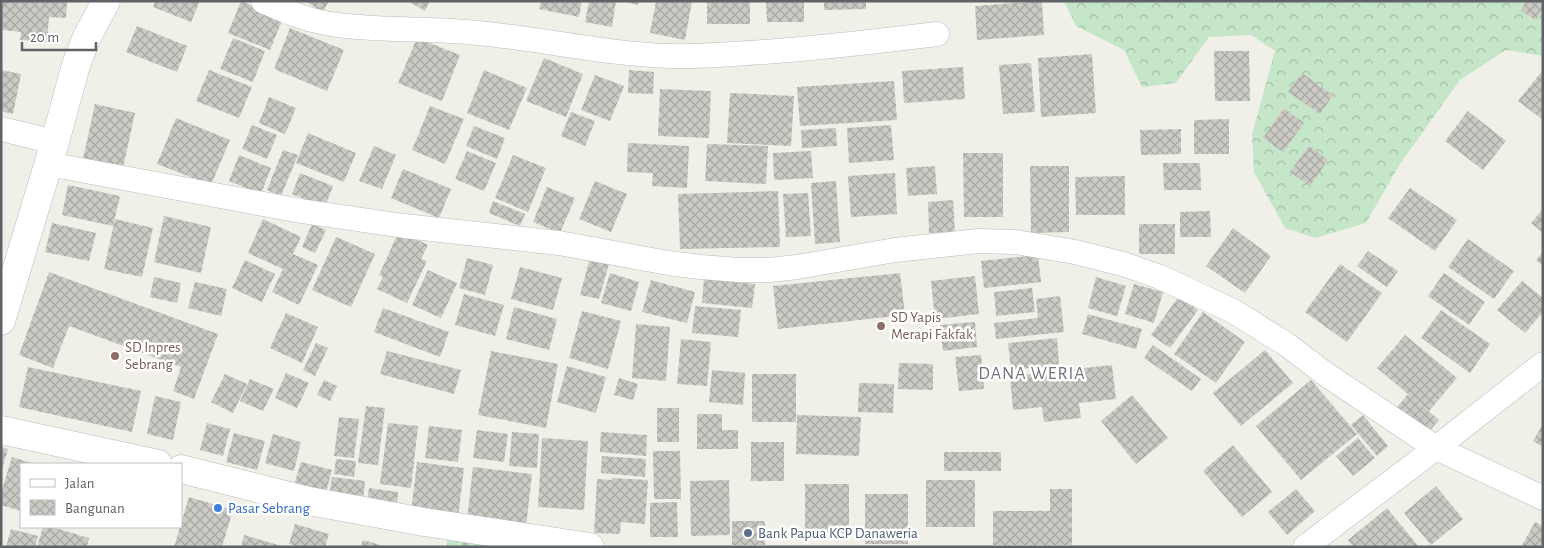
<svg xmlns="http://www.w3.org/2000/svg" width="1544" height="548" font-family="'Alegreya Sans',sans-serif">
  <defs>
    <pattern id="forest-crowns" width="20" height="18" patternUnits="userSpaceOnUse" patternTransform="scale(1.25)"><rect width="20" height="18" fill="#c6e6ca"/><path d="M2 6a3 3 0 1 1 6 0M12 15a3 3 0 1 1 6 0" fill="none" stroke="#a4bea8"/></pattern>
    <pattern id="cemetery-stones" width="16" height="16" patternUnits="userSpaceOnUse" patternTransform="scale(1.25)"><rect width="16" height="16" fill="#c6e6ca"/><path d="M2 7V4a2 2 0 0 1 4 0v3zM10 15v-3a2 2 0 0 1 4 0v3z" fill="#a4bea8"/></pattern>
    <pattern id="building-cross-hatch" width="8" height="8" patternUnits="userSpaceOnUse" patternTransform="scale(1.25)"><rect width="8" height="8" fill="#cccac4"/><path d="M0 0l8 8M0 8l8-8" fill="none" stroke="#a9a7a3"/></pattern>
  </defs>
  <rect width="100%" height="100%" fill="#f0f0e8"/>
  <path fill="url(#forest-crowns)" d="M1064,1h479v55l-37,-6 -46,30 -60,84 -34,59 -51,15 -30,-10 -31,-56 -2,-38 23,-83 -24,-16 -42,2 -33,46 -34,4 -18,-37 -48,-24z"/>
  <path fill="url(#cemetery-stones)" d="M447,538l58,9h-58z"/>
  <g fill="url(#building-cross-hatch)">
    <path d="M1,1h66l-1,17 -17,-1 -2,25 -27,-2 1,-8 -19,-2z"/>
    <path d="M155,1h45l-9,21 -38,-15z"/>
    <path d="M241,1l42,17 -13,32 -42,-17z"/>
    <path d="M305,1h24l-6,11z"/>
    <path d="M408,1h22l-5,10z"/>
    <path d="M541,1h41l-3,16 -40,-8z"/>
    <path d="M589,1h27l-4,26 -27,-5z"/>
    <path d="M623,1h16l-1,4z"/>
    <path d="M656,1h36l-7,39 -35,-7z"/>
    <rect x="707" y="1" width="43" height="23"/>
    <path d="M766,1h38v21h-37z"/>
    <path d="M824,1h42v8l-42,1z"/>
    <path d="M1042,1l2,34 -67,5 -2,-34z"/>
    <path d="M1526,1h17v7l-7,12 -15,-9z"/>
    <path d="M137,26l50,20 -10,26 -51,-20z"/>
    <path d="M290,28l54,22 -17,41 -53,-22z"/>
    <path d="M233,38l32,13 -12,31 -33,-13z"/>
    <path d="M417,38l43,17 -18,46 -44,-18z"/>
    <path d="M1214,51h35l1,50h-35z"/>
    <path d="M1092,54l4,59 -55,4 -3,-59z"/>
    <path d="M544,58l39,16 -17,43 -40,-16z"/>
    <path d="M1031,63l4,49 -32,2 -4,-49z"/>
    <path d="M963,67l2,32 -61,4 -2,-32z"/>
    <path d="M1,70l20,4 -8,40 -12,-3z"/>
    <path d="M209,70l43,17 -13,31 -43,-17z"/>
    <path d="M484,70l43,18 -18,42 -42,-17z"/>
    <path d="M629,70l25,2 -1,22 -25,-1z"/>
    <path d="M1543,70v50l-25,-19z"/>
    <path d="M1302,73l31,22 -13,19 -32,-22z"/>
    <path d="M595,75l29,11 -14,35 -29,-11z"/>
    <path d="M894,81l3,39 -97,6 -3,-39z"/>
    <path d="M660,89l51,2 -2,47 -51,-2z"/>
    <path d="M730,93l64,3 -3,50 -64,-3z"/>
    <path d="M269,97l27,11 -11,26 -26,-11z"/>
    <path d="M95,104l40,9 -12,55 -40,-9z"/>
    <path d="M430,106l34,13 -19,45 -33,-14z"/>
    <path d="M1284,108l20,15 -21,29 -20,-14z"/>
    <path d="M1468,111l38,30 -23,29 -38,-29z"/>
    <path d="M571,112l24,9 -10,25 -24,-10z"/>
    <path d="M176,118l54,22 -19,45 -54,-21z"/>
    <path d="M1229,119v35h-35v-34z"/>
    <path d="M252,125l25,10 -10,24 -25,-10z"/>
    <path d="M891,125l3,35 -45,3 -2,-35z"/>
    <path d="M474,126l31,12 -8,21 -31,-13z"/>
    <path d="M836,128l1,18 -35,2 -1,-18z"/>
    <path d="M1181,129v25l-40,1 -1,-25z"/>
    <path d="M308,133l48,20 -12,29 -48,-19z"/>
    <path d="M628,143l61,3 -2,42 -35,-2 1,-13 -26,-1z"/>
    <path d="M707,144l61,2 -2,38 -61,-3z"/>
    <path d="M374,146l22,9 -14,34 -23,-8z"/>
    <path d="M1309,146l19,14 -18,26 -20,-14z"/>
    <path d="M283,150l15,5 -17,41 -14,-6z"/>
    <path d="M467,151l29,12 -12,28 -29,-12z"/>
    <path d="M811,151l2,27 -39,2 -1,-27z"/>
    <path d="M963,153h40v64h-39z"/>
    <path d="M239,155l32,13 -10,26 -32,-13z"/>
    <path d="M513,155l33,13 -18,44 -33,-14z"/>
    <path d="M1163,163h37l1,27h-37z"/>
    <path d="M935,166l2,28 -29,2 -2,-28z"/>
    <path d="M1030,166h39v66l-38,1z"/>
    <path d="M403,169l48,20 -12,29 -48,-20z"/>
    <path d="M300,173l33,13 -8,21 -33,-13z"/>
    <path d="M895,173l2,41 -46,3 -3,-41z"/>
    <path d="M1125,176v39h-49l-1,-38z"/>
    <path d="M595,181l32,13 -16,38 -32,-13z"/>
    <path d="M836,181l4,61 -25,2 -4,-61z"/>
    <path d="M68,185l52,11 -7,30 -51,-11z"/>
    <path d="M547,187l28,11 -15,35 -27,-11z"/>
    <path d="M1410,188l47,32 -22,31 -47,-33z"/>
    <path d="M778,191l2,56 -100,2 -2,-55z"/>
    <path d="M808,193l3,43 -25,1 -3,-43z"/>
    <path d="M953,200l2,32 -26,1 -1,-31z"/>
    <path d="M493,201l32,13 -5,12 -31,-13z"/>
    <path d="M1543,209v24l-12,-10z"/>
    <path d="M1210,211l1,26h-31v-25z"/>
    <path d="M164,216l47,11 -10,46 -47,-11z"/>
    <path d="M115,219l38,9 -11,49 -38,-8z"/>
    <path d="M263,219l38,18 -8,17 25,11 -19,40 -27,-13 11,-23 -35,-16z"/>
    <path d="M52,223l44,10 -7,28 -44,-9z"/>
    <path d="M312,224l14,6 -11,23 -13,-6z"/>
    <rect x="1139" y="224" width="36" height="30"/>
    <path d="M1233,228l38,28 -26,37 -39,-27z"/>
    <path d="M399,231l29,14 -7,14 6,2 -20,42 -30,-14 6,-12 -4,-2z"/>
    <path d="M336,237l39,17 -24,53 -39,-17z"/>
    <path d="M1468,239l46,32 -20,28 -46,-32z"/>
    <path d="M1368,251l30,20 -11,16 -30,-21z"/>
    <path d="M1543,252v14l-7,-6z"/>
    <path d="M1038,255l3,27 -57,6 -3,-27z"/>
    <path d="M467,258l26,7 -8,30 -26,-7z"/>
    <path d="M590,258l19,6 -10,35 -19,-4z"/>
    <path d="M245,260l30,14 -13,28 -30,-14z"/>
    <path d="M1340,264l42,29 -35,49 -42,-30z"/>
    <path d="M520,267l42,11 -9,32 -42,-11z"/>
    <path d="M428,270l29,13 -16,35 -29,-13z"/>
    <path d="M49,272l169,62 -24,65 -21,-8 8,-24 -112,-41 -16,42 -34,-13z"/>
    <path d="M610,273l29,9 -8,29 -30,-8z"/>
    <path d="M900,273l5,42 -127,14 -5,-43z"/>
    <path d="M1444,273l41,29 -16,23 -41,-29z"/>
    <path d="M975,276l4,38 -44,5 -4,-38z"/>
    <path d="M154,277l27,6 -4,20 -27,-6z"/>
    <path d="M1096,277l30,9 -9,30 -29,-8z"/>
    <path d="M704,279l51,5 -3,24 -50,-5z"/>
    <path d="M651,280l44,12 -8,31 -45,-11z"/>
    <path d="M1522,281l21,17v14l-18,21 -28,-23z"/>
    <path d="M195,282l32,7 -6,27 -33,-8z"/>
    <path d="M1134,284l29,8 -9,31 -29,-9z"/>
    <path d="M1032,288l3,24 -39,4 -2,-24z"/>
    <path d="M464,294l40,11 -9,31 -40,-11z"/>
    <path d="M1060,296l4,36 -68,7 -2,-16 44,-5 -2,-19z"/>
    <path d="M1179,296l19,14 -28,38 -19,-13z"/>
    <path d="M695,306l46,4 -3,27 -46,-4z"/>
    <path d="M514,307l43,12 -8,31 -43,-11z"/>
    <path d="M383,308l66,24 -9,25 -66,-25z"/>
    <path d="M1441,310l49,34 -20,29 -49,-35z"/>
    <path d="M582,311l39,10 -13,48 -39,-11z"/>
    <path d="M1203,312l42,30 -29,41 -42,-29z"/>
    <path d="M286,313l32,14 -16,36 -32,-15z"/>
    <path d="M1088,314l54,15 -6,20 -54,-15z"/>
    <path d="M975,322l2,25 -34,4 -3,-26z"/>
    <path d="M636,324l34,3 -4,54 -34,-3z"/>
    <path d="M1405,335l52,43 -28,33 -16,-13 26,22 -11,13 -31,-26 11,-13 -31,-26z"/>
    <path d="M1057,338l2,27 -48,5 -3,-27z"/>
    <path d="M681,339l30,3 -4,44 -30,-2z"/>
    <path d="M316,343l12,5 -13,28 -12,-6z"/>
    <path d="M1153,345l48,34 -9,12 -48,-33z"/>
    <path d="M1265,350l28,33 -52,43 -28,-33z"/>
    <path d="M387,351l74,19 -7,24 -74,-20z"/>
    <path d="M491,351l67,13 -12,64 -68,-13z"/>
    <path d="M981,355l3,34 -25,2 -4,-34z"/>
    <path d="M899,363l34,1v26l-35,-1z"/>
    <path d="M1112,365l4,34 -37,4 2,15 -37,4 -2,-15 -29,3 -3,-34z"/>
    <path d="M567,366l39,11 -10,36 -39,-11z"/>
    <path d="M28,367l113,24 -9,41 -113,-25z"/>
    <path d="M712,370l33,3 -2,32 -34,-3z"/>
    <path d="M286,373l23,10 -12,25 -22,-10z"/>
    <path d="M225,374l22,10 -14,29 -22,-11z"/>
    <rect x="752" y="374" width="44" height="48"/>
    <path d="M619,378l19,6 -5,16 -19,-5z"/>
    <path d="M250,379l24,10 -11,22 -23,-10z"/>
    <path d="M324,380l13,6 -7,15 -13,-6z"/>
    <path d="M1311,380l46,54 -56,46 -45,-54z"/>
    <path d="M859,383l35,1 -1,29 -35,-1z"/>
    <path d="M1132,395l36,43 -32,26 -35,-43z"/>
    <path d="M155,396l26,6 -8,38 -26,-6z"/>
    <path d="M366,406l19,2 -7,57 -20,-2z"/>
    <rect x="657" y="408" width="22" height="34"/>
    <path d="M697,414h25v16h16v19h-41z"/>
    <path d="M797,415l64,2 -2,39 -63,-2z"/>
    <path d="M1363,415l25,31 -11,10 -26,-31z"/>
    <path d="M339,417l20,2 -5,39 -20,-2z"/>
    <path d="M207,423l23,6 -7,27 -23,-6z"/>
    <path d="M388,423l30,3 -7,62 -31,-4z"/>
    <path d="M1543,424v23l-10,-6z"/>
    <path d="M429,426l33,4 -4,32 -33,-4z"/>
    <path d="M477,430l31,4 -4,28 -31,-4z"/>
    <path d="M512,432l27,2 -2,34 -28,-2z"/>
    <path d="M601,432l46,3 -1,21 -46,-4z"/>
    <path d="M234,433l31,8 -8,29 -31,-8z"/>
    <path d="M273,434l28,8 -7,29 -29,-8z"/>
    <path d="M542,438l46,3 -4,69 -46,-3z"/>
    <path d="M1358,438l17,20 -22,18 -17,-20z"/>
    <rect x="751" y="442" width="33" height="39"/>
    <path d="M1233,445l39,47 -30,25 -39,-46z"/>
    <path d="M1,447l7,2 -6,21h-1z"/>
    <path d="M653,451h27l1,48h-27z"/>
    <rect x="944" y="452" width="57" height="19"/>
    <path d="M602,456l44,3 -1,18 -44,-4z"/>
    <path d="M12,457l23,7h-14v47l-20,-6v-12z"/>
    <path d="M336,459l20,2 -2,16 -20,-3z"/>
    <path d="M301,462l31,8 -7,26 -32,-8z"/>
    <path d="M417,462l47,6 -6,50 -47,-6z"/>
    <path d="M473,467l59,7 -6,53 -59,-7z"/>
    <path d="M332,477l33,4 -2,21 -34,-4z"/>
    <path d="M612,478l36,2 -3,44 -24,-2 -1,12 -26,-1 3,-54 15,1z"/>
    <path d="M729,480l1,55 -39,1 -1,-55z"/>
    <rect x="926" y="480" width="49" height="47"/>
    <rect x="805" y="484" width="44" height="49"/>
    <path d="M1436,486l27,33 -32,26 -27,-32z"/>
    <path d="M369,488l29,4 -1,13 -30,-3z"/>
    <path d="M1050,489h22v56h-79v-34h57z"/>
    <path d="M1296,489l19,22 -28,24 -19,-23z"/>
    <rect x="865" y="494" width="43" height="50"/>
    <path d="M189,497l44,13 -11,37h-48z"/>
    <path d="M677,502l1,35h-28v-34z"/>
    <path d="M1387,508l32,39h-66l-5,-7z"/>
    <rect x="732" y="521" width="33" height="24"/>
    <path d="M1535,522l8,4v21h-22z"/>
    <path d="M295,524l34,10 -4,13h-25l-11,-3z"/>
    <path d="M43,527h9l37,11 -2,9h-50z"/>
    <path d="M11,529l27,7 -3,11h-29z"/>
    <path d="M244,535l38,11v1h-41z"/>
    <path d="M363,540l21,6v1h-24z"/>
  </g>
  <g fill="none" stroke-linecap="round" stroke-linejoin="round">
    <defs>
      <g id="minor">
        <path d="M263,1c24,11 48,21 75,24 46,6 94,3 140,8 64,6 127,21 191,23 32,1 63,-2 95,-4 58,-4 116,-11 173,-18"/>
        <path d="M1,129l54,13"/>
        <path d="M48,164l253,47 103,15 155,17 109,20 33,4 38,3h31l27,-3 98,-17 84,-9 37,1 59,10 48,12 37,13 73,34 53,33 38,29 112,75 107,50"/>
        <path d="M1305,547l131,-99 107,-84"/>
      </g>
      <g id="secondary">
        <path d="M1,321l54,-179 21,-77 10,-26 20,-38"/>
        <path d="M1,430l157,34"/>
        <path d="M181,469l128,32 115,21 166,25"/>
      </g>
    </defs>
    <use href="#minor" stroke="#babcc0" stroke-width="25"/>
    <use href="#secondary" stroke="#b9bbc0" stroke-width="29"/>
    <use href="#minor" stroke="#fff" stroke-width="24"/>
    <use href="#secondary" stroke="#fff" stroke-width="28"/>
  </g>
  <g fill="#8d6e63" stroke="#fff" stroke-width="2">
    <circle cx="881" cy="326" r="5"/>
    <circle cx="115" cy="356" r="5"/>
  </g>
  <circle fill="#3f7fe0" stroke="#fff" stroke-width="2" cx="218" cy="508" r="5"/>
  <circle fill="#5c6f8a" stroke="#fff" stroke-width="2" cx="748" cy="533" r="5"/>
  <g text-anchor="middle" stroke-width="5" stroke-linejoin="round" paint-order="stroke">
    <g font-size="15" fill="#785e54" stroke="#fff" text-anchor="start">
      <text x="891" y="322">SD Yapis<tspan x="891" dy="17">Merapi Fakfak</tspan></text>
      <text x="125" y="352">SD Inpres<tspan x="125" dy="17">Sebrang</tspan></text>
    </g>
    <g font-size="15" fill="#366cbe" stroke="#fff" text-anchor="start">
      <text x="228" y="513">Pasar Sebrang</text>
    </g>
    <g font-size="15" fill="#4e5e75" stroke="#fff" text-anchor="start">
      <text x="758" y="538">Bank Papua KCP Danaweria</text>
    </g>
    <g font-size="18" letter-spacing="1" fill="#707379" stroke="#fff">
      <text x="1032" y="379">DANA WERIA</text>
    </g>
  </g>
  <rect width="1544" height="548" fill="none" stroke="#5f6267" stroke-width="5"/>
  <rect x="20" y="463" width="162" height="65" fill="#ffffff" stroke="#bfc0c2"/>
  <rect x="30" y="479" width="25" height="8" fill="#ffffff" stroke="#bfc0c2"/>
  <text x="65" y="488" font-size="15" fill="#5f6267">Jalan</text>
  <rect x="30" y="500" width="25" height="15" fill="url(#building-cross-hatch)" stroke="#bfc0c2"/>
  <text x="65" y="513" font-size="15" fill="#5f6267">Bangunan</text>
  <path d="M22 42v8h74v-8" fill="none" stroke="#5f6267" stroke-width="2.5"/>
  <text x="30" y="42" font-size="15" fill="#5f6267" stroke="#ffffff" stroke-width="4" paint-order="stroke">20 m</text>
</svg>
